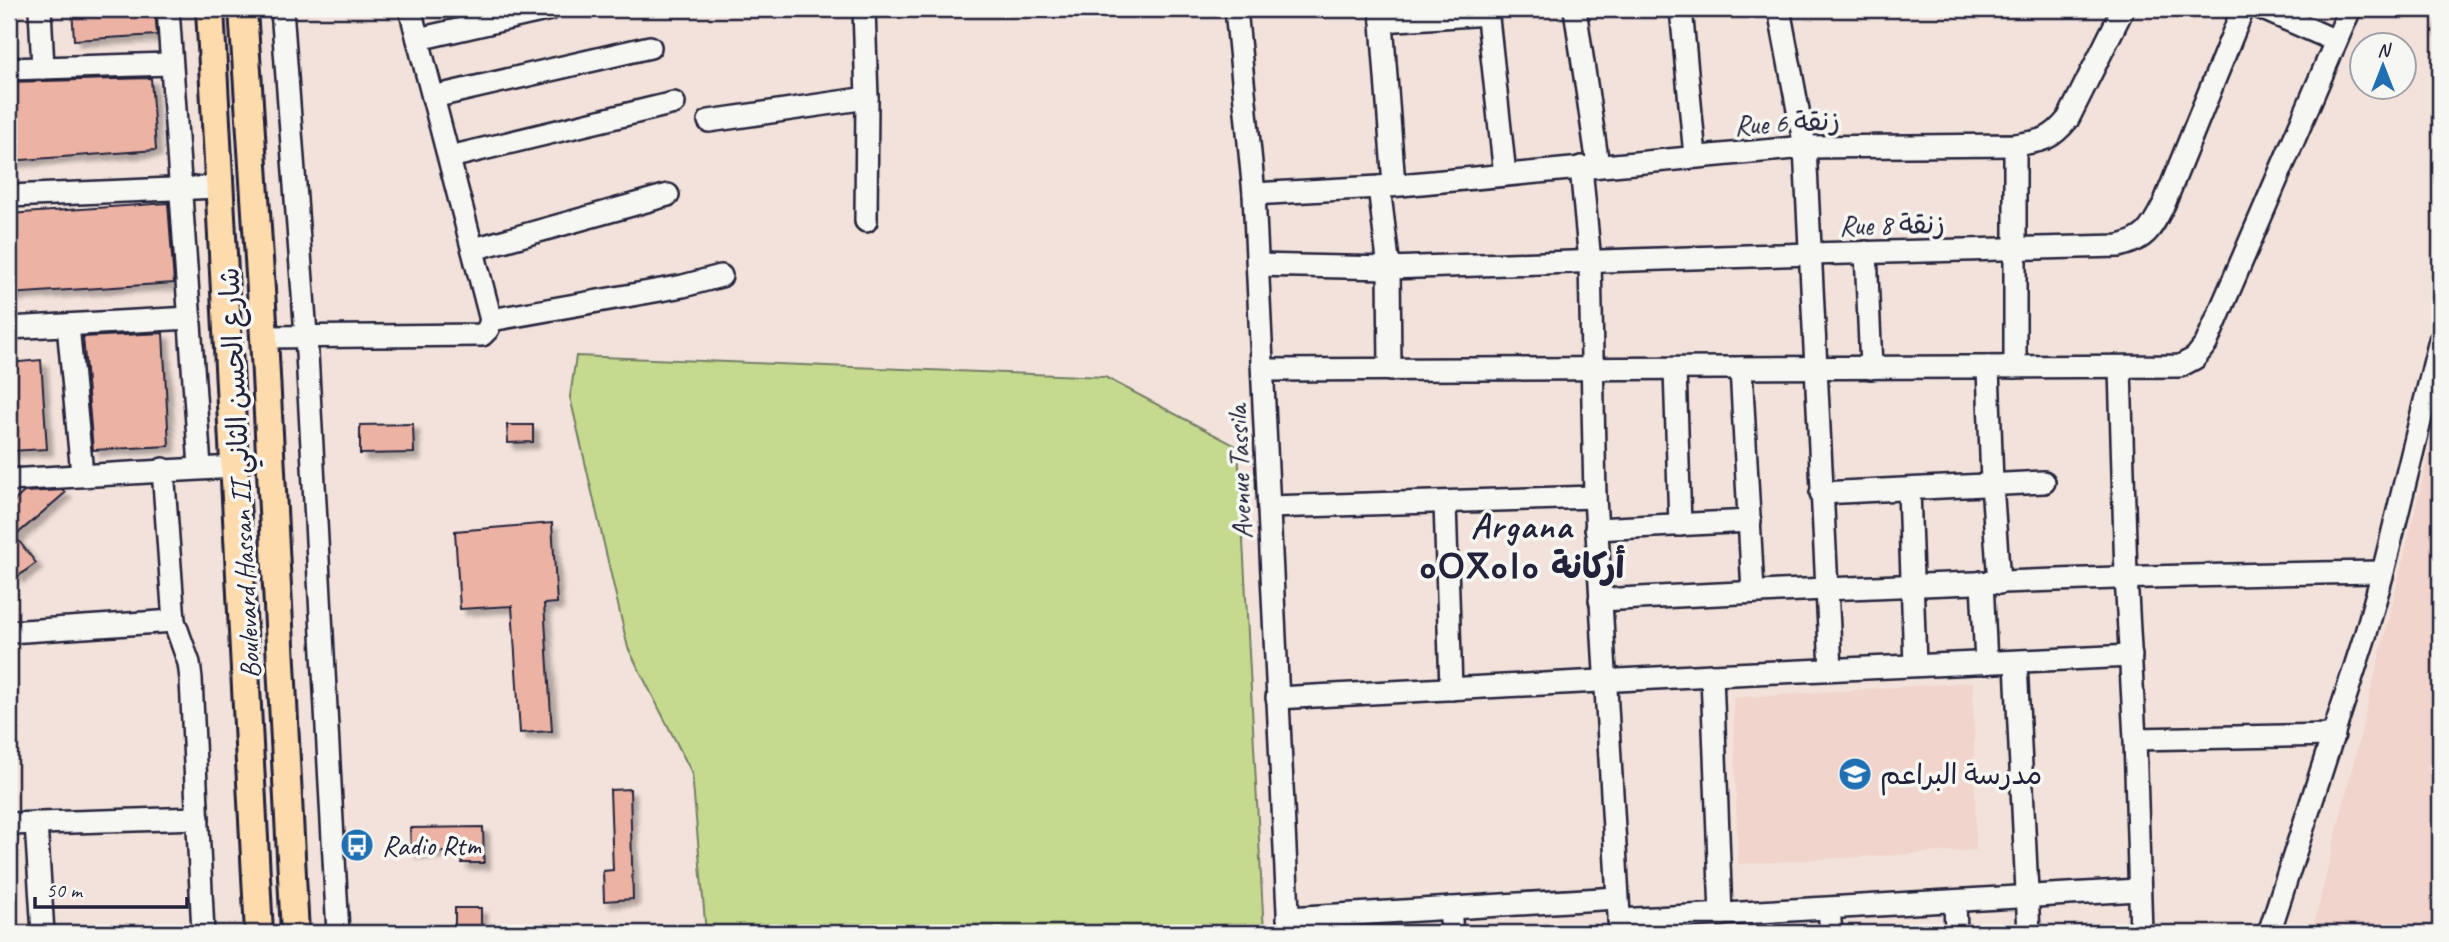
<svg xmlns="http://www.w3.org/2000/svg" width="2449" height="942" font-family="Caveat,'Playpen Sans Arabic','Noto Sans Tifinagh',sans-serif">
  <defs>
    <filter id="shadow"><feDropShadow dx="6" dy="6" stdDeviation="2" flood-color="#0004"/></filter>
  </defs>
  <rect width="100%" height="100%" fill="#f3e2db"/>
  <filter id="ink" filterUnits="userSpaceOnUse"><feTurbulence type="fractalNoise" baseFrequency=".0143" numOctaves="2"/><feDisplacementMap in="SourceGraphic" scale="14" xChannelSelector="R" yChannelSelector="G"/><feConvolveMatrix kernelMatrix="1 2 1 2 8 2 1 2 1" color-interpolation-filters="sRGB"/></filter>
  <g filter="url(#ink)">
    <g fill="#f1d4cb">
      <path d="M2440,408v525h-128z"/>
      <path d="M1973,682l3,168 -238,14 -5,-166z"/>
    </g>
    <path fill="#c5da8f" stroke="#747e65" stroke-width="2" d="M576,356l529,21 133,70 26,486h-558l-14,-160 -64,-125 -58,-251z"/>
    <g fill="#ecb3a5" stroke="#22223b" stroke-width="2" filter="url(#shadow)">
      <path d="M72,9h83l2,26 -83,5z"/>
      <path d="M151,78l5,72 -147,11v-79z"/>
      <path d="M168,203l6,80 -165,11v-80z"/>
      <path d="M163,333l6,113 -76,4 -10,-113z"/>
      <path d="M41,360l6,89 -38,2v-88z"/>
      <path d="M413,424l1,29 -54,1v-29z"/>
      <path d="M507,425h26v17l-25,1z"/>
      <path d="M63,490l2,3 -50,43 21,27 -19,14 -8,-10v-61l15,-14z"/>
      <path d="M552,523l5,80 -13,1 8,127 -32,2 -8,-127 -52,3 -5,-78z"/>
      <path d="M630,789l3,110 -29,2 -1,-30 10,-1 -3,-80z"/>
      <path d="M483,827l1,36h-22v-11h-51l-1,-24z"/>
      <rect x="455" y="908" width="26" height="25"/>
    </g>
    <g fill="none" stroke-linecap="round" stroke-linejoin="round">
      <defs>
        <g id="minor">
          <path d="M40,9l3,59"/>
          <path d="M168,9l32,458"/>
          <path d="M282,9l24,326 32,598"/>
          <path d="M864,9l3,89 -1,123"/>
          <path d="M1236,9l18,185 35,739"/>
          <path d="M1381,9l13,176"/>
          <path d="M1487,9l18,166"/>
          <path d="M1575,9l23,156"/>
          <path d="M1681,9l14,147"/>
          <path d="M1779,9l26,138 26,522"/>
          <path d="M2263,9l73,32"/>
          <path d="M1382,21l106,-7"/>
          <path d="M418,39l132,-30"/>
          <path d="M9,69l161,-5"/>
          <path d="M433,97l217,-50"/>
          <path d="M709,121l158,-23"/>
          <path d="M2015,145v222"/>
          <path d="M450,157l224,-54"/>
          <path d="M1581,167l9,95 5,235 25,436"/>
          <path d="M1379,187l10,81 1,102"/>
          <path d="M1254,194l125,-7 426,-40 210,-2c26,-4 35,-4 53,-26l55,-110"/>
          <path d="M9,196l209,-9"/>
          <path d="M474,249l194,-54"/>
          <path d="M1866,252l5,116"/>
          <path d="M1258,265l131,3 421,-14 309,-8c28,-7 32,-17 45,-42l79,-195"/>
          <path d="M491,320l192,-34 38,-10"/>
          <path d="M68,325l14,149"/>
          <path d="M9,328l181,-10"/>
          <path d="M264,337l218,-2 6,-6 3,-9 -81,-311"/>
          <path d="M1988,367l4,117 7,99"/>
          <path d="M1741,368l12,224"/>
          <path d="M2120,368l6,208 9,163 6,194"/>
          <path d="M1675,369l5,156"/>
          <path d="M1263,370l917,-4 15,-8 11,-14 144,-335"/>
          <path d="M163,469l11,152 15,42 2,16 12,254"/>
          <path d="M9,480l225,-13"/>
          <path d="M1909,490l6,175"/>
          <path d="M1821,493l223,-11"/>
          <path d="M1445,503l6,186"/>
          <path d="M1269,507l326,-10"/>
          <path d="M1596,529l154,-8"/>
          <path d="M1982,582l4,81"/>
          <path d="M1600,600c261,-14 522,-24 783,-28"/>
          <path d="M9,632l165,-11"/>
          <path d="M2016,663l13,270"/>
          <path d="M1712,675l9,240"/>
          <path d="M1277,698l435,-23 419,-19"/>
          <path d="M2135,739l199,-4"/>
          <path d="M36,823l7,110"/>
          <path d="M9,824l189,-6"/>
          <path d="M1955,901l1,32"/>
          <path d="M1450,908l2,25"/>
          <path d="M1829,909l2,24"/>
          <path d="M1288,918l329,-20"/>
          <path d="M1619,920l519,-30"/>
          <path d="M2269,933l97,-300 17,-61 57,-232"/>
        </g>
        <g id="major">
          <path d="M210,9l49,924"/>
          <path d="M243,9l21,328 31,596"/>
        </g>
      </defs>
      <use href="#minor" stroke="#22223b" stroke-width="26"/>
      <use href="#major" stroke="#22223b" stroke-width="32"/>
      <use href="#minor" stroke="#f6f6f2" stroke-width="21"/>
      <use href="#major" stroke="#fedbac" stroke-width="26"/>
    </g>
  </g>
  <defs>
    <symbol id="school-disc" viewBox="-11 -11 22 22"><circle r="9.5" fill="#1f6fb2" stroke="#f6f6f2"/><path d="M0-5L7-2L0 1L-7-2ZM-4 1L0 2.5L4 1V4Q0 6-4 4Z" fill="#fff"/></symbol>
    <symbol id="bus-disc" viewBox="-11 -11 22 22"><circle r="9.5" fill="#1f6fb2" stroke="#f6f6f2"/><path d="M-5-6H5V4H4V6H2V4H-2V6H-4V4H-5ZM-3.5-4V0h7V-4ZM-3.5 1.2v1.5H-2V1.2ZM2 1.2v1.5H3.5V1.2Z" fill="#fff"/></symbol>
  </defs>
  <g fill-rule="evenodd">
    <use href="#school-disc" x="1836" y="755" width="38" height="38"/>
    <use href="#bus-disc" x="338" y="826" width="38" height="38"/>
  </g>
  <g text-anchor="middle" stroke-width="7" stroke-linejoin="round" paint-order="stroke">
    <g font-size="28" fill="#22223b" stroke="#f6f6f2">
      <text transform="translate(1787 122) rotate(-3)" y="10">Rue 6 زنقة</text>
      <text transform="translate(1892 224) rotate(-1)" y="10">Rue 8 زنقة</text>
      <text transform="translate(1239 472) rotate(-92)" y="10">Avenue Tassila</text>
      <text transform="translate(239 473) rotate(-93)" y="10">Boulevard Hassan II شارع الحسن الثاني</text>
    </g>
    <g font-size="28" fill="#22223b" stroke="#f6f6f2" text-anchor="start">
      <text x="1880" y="784">مدرسة البراعم</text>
      <text x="382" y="855">Radio Rtm</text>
    </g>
    <g font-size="35" font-weight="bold" letter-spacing="2" fill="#22223b" stroke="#f6f6f2">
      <text x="1522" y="538">Argana<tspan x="1522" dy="40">ⴰⵔⴳⴰⵏⴰ أركانة</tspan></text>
    </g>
  </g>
  <rect width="2449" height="942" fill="none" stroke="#f6f6f2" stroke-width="35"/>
  <rect x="18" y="18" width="2414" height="907" fill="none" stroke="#22223b" stroke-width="2.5" filter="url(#ink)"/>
  <g transform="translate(2383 66)"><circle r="33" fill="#f6f6f2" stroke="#a1a1a9" stroke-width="2"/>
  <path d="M0-5L12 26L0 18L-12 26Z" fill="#1f6fb2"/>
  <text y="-10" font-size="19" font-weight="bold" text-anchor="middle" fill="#22223b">N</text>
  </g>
  <path d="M35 897v10h152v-10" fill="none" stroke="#22223b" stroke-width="3.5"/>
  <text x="46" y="897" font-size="21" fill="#22223b" stroke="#f6f6f2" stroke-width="5" paint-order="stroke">50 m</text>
</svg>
